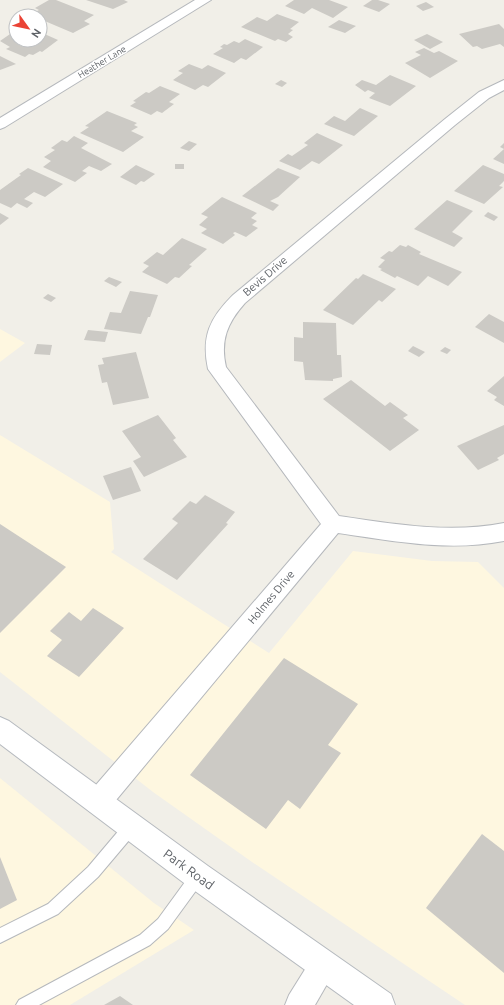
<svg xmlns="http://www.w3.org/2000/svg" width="504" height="1005" font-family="Ubuntu,sans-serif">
  <rect width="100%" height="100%" fill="#f1efe8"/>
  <g fill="#fef7e0">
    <path d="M0,329l25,14 -25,19z"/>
    <path d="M0,435l110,67 4,47 -3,3 158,101 84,-102 79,10 46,1 26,26v417h-39l-213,-143 -99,-70 -153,-120z"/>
    <path d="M0,778l154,125 40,27 -124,75h-70z"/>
  </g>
  <g fill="#cccac5">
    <path d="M49,0h7l38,15 -10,6 6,3 -17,9 -33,-14v-3l-9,-2 8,-4 -4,-2z"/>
    <path d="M86,0h38l4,2 -15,7z"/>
    <path d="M294,0h35l19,7 -15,11 -21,-10 -8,6 -19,-8z"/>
    <path d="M372,0h6l12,4 -11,8 -16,-6z"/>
    <path d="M426,2l8,5 -11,4 -7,-5z"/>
    <path d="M277,14l22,8 -9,7 3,1 -5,4 5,3 -7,5 -8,-3 -3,2 -34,-14 16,-10 10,4z"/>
    <path d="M339,20l17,6 -11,7 -17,-6z"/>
    <path d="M499,24l5,5v18l-4,-3 -18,5 -5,-3 -4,1 -14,-13z"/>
    <path d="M16,25v15h24v-8l18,8 -16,12 -2,-1 -7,4 -4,-1 -4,3 -19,-8 4,-2 -10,-6 13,-9 -4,-2z"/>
    <path d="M427,34l16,8 -13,7 -16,-9z"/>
    <path d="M245,39l18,8 -17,13 -5,-2 -7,5 -21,-9 10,-6 -3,-1 4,-3 3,1 7,-4 5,2z"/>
    <path d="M424,48l10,5 5,-2 19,10 -28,17 -25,-15 16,-8 -6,-3z"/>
    <path d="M0,56l16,8 -16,6z"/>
    <path d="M189,64l13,5 6,-4 18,8 -18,14 -5,-2 -8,5 -22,-10 10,-7 -5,-2z"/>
    <path d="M390,75l26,11 -26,20 -21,-8 6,-5 -7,-3 -3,2 -10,-7 7,-5 14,5z"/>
    <path d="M281,80l6,3 -5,4 -7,-3z"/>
    <path d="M160,86l20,8 -11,8 5,2 -12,9 -5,-2 -6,4 -21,-9 6,-4 -3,-1 13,-9 3,1z"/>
    <path d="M360,108l18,8 -24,20 -30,-12 10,-8 11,5z"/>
    <path d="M107,111l30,12 -3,2 4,2 -7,4 13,6 -21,15 -43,-19 9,-6 -4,-1z"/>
    <path d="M317,133l26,12 -24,19 -7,-3 -12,9 -21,-9 9,-7 4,2 16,-11 -4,-2z"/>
    <path d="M74,136l14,7 -7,5 31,16 -11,7 -12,-5 -7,5 5,2 -12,9 -32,-15 8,-6 -7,-4 11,-7 -4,-2 11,-8 5,2z"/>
    <path d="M189,141l8,3 -8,7 -9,-3z"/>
    <path d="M504,143v21l-11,-5 11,-10 -4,-2z"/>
    <rect x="175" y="164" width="9" height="5"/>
    <path d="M136,165l19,9 -11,8 -3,-1 -5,4 -16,-8z"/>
    <path d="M483,165l21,9v7l-5,5 4,1 -19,17 -30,-13z"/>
    <path d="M28,168l35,16 -18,13 -11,-5 -10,7 9,4 -6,5 -10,-5 -6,5 -11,-5v-13l21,-15 -2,-1z"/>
    <path d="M278,168l22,9 -22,20 -8,4 9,4 -6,6 -31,-15z"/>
    <path d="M222,197l35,16 -6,5 6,3 -5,4 6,3 -12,9 -11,-5 -2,1 2,2 -12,9 -22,-11 6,-4 -8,-4 9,-8 -7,-3z"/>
    <path d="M447,200l26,11 -21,21 11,6 -9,9 -40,-18z"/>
    <path d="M488,212l10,5 -4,4 -10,-5z"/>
    <path d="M0,213l9,5 -9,7z"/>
    <path d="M182,238l25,11 -18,16 3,1 -13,12 -4,-1 -8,7 -25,-12 7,-6 -6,-3 14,-11 6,3z"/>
    <path d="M400,245l6,2 2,-2 13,7 -2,2 43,18 -14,14 -20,-10 -10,10 -21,-10 -2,2 -15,-8 2,-1 -4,-2 7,-7 -5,-2 9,-7 3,1z"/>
    <path d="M363,274l33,15 -14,13 -3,-2 -26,25 -30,-15 33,-32 2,1z"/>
    <path d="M109,277l13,5 -6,5 -12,-6z"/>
    <path d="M130,291l28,4 -8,22h-2l-7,17 -37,-5 6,-17 11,1z"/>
    <path d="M48,294l8,4 -5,4 -8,-4z"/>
    <path d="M489,314l15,8v21l-29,-16z"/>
    <path d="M303,322l33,1 1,32h4l1,22 -9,2v2l-28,-1 -2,-18 -9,-1v-24l9,1z"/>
    <path d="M88,330l20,2 -3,10 -21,-2z"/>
    <path d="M37,344l15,1 -2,10 -16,-1z"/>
    <path d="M413,346l12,6 -6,5 -11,-6z"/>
    <path d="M445,347l6,3 -4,4 -7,-3z"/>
    <path d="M136,352l13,46 -36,7 -6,-23 -5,1 -4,-18 6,-1 -2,-6z"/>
    <path d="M504,376v30l-10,-6 3,-3 -10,-6z"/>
    <path d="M351,380l34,26 5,-4 18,13 -5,3 16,12 -29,21 -67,-52z"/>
    <path d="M158,415l18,23 -3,2 14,17 -43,20 -11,-16 8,-4 -19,-26z"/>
    <path d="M504,425v29l-7,4 2,2 -21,10 -21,-24z"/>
    <path d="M131,467l10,24 -28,9 -10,-24z"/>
    <path d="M205,495l30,17 -9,11 2,1 -51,56 -34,-21 35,-36 -6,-4 18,-18 6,3z"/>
    <path d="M0,524l66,43 -66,66z"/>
    <path d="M93,608l31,20 -45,49 -32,-21 15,-16 -12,-9 19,-19 12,9z"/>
    <path d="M284,658l74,46 -30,41 13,8 -17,23 -24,33 -12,-9 -22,29 -76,-54z"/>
    <path d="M482,834l22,17v122l-78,-65z"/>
    <path d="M0,857l17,43 -17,9z"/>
    <path d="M120,996l13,9h-29z"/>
  </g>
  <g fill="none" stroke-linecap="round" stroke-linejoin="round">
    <defs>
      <g id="service">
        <path d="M131,820l5,2 2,5 -2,5 -38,45 -40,37 -58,29v-15l48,-24 40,-37 38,-45z"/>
        <path d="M198,869l5,2 2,5 -2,5 -35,48 -18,16 -111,60h-23l3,-5 121,-65 18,-16 35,-48z"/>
      </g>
      <g id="minor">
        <path d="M195,0h16l-206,127 -5,2v-11z"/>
        <path d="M504,80v10l-15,8 -34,27 -210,178c-18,20 -25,38 -19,64l113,149c56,8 110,18 165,7v18c-56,11 -110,0 -166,-8l-231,278 -9,3 -9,-3 -4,-9 4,-9 232,-269 -113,-155c-7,-33 2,-51 25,-74l212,-176 34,-27z"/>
        <path d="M324,951l10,4 4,10 -23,40h-30l4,-10 25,-40z"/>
      </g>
      <path id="secondary" d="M0,717l9,4 199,145 183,128 4,11h-41l-166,-119 -188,-142z"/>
    </defs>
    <use href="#service" stroke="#b5b8bc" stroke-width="2"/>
    <use href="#minor" stroke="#b5b8bc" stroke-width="2"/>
    <use href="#secondary" stroke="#b6babf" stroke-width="2"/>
    <use href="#service" fill="#fff" fill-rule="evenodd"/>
    <use href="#minor" fill="#fff" fill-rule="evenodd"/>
    <use href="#secondary" fill="#fff" fill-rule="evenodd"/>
  </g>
  <g text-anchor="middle" stroke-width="3" stroke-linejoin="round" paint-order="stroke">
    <g font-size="9" fill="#5f6368" stroke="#fff">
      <text transform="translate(102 62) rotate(-31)" y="3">Heather Lane</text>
    </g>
    <g font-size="11" fill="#5f6368" stroke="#fff">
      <text transform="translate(265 276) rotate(-41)" y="4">Bevis Drive</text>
      <text transform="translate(271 597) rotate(-50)" y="4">Holmes Drive</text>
    </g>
    <g font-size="13" fill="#5f6368" stroke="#fff">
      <text transform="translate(189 869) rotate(36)" y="5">Park Road</text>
    </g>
  </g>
  <g transform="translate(28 28) rotate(123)"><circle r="19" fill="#ffffff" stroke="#bfc1c3"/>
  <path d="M0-3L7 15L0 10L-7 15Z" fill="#ea4335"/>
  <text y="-6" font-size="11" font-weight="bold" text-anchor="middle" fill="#5f6368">N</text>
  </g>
</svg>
